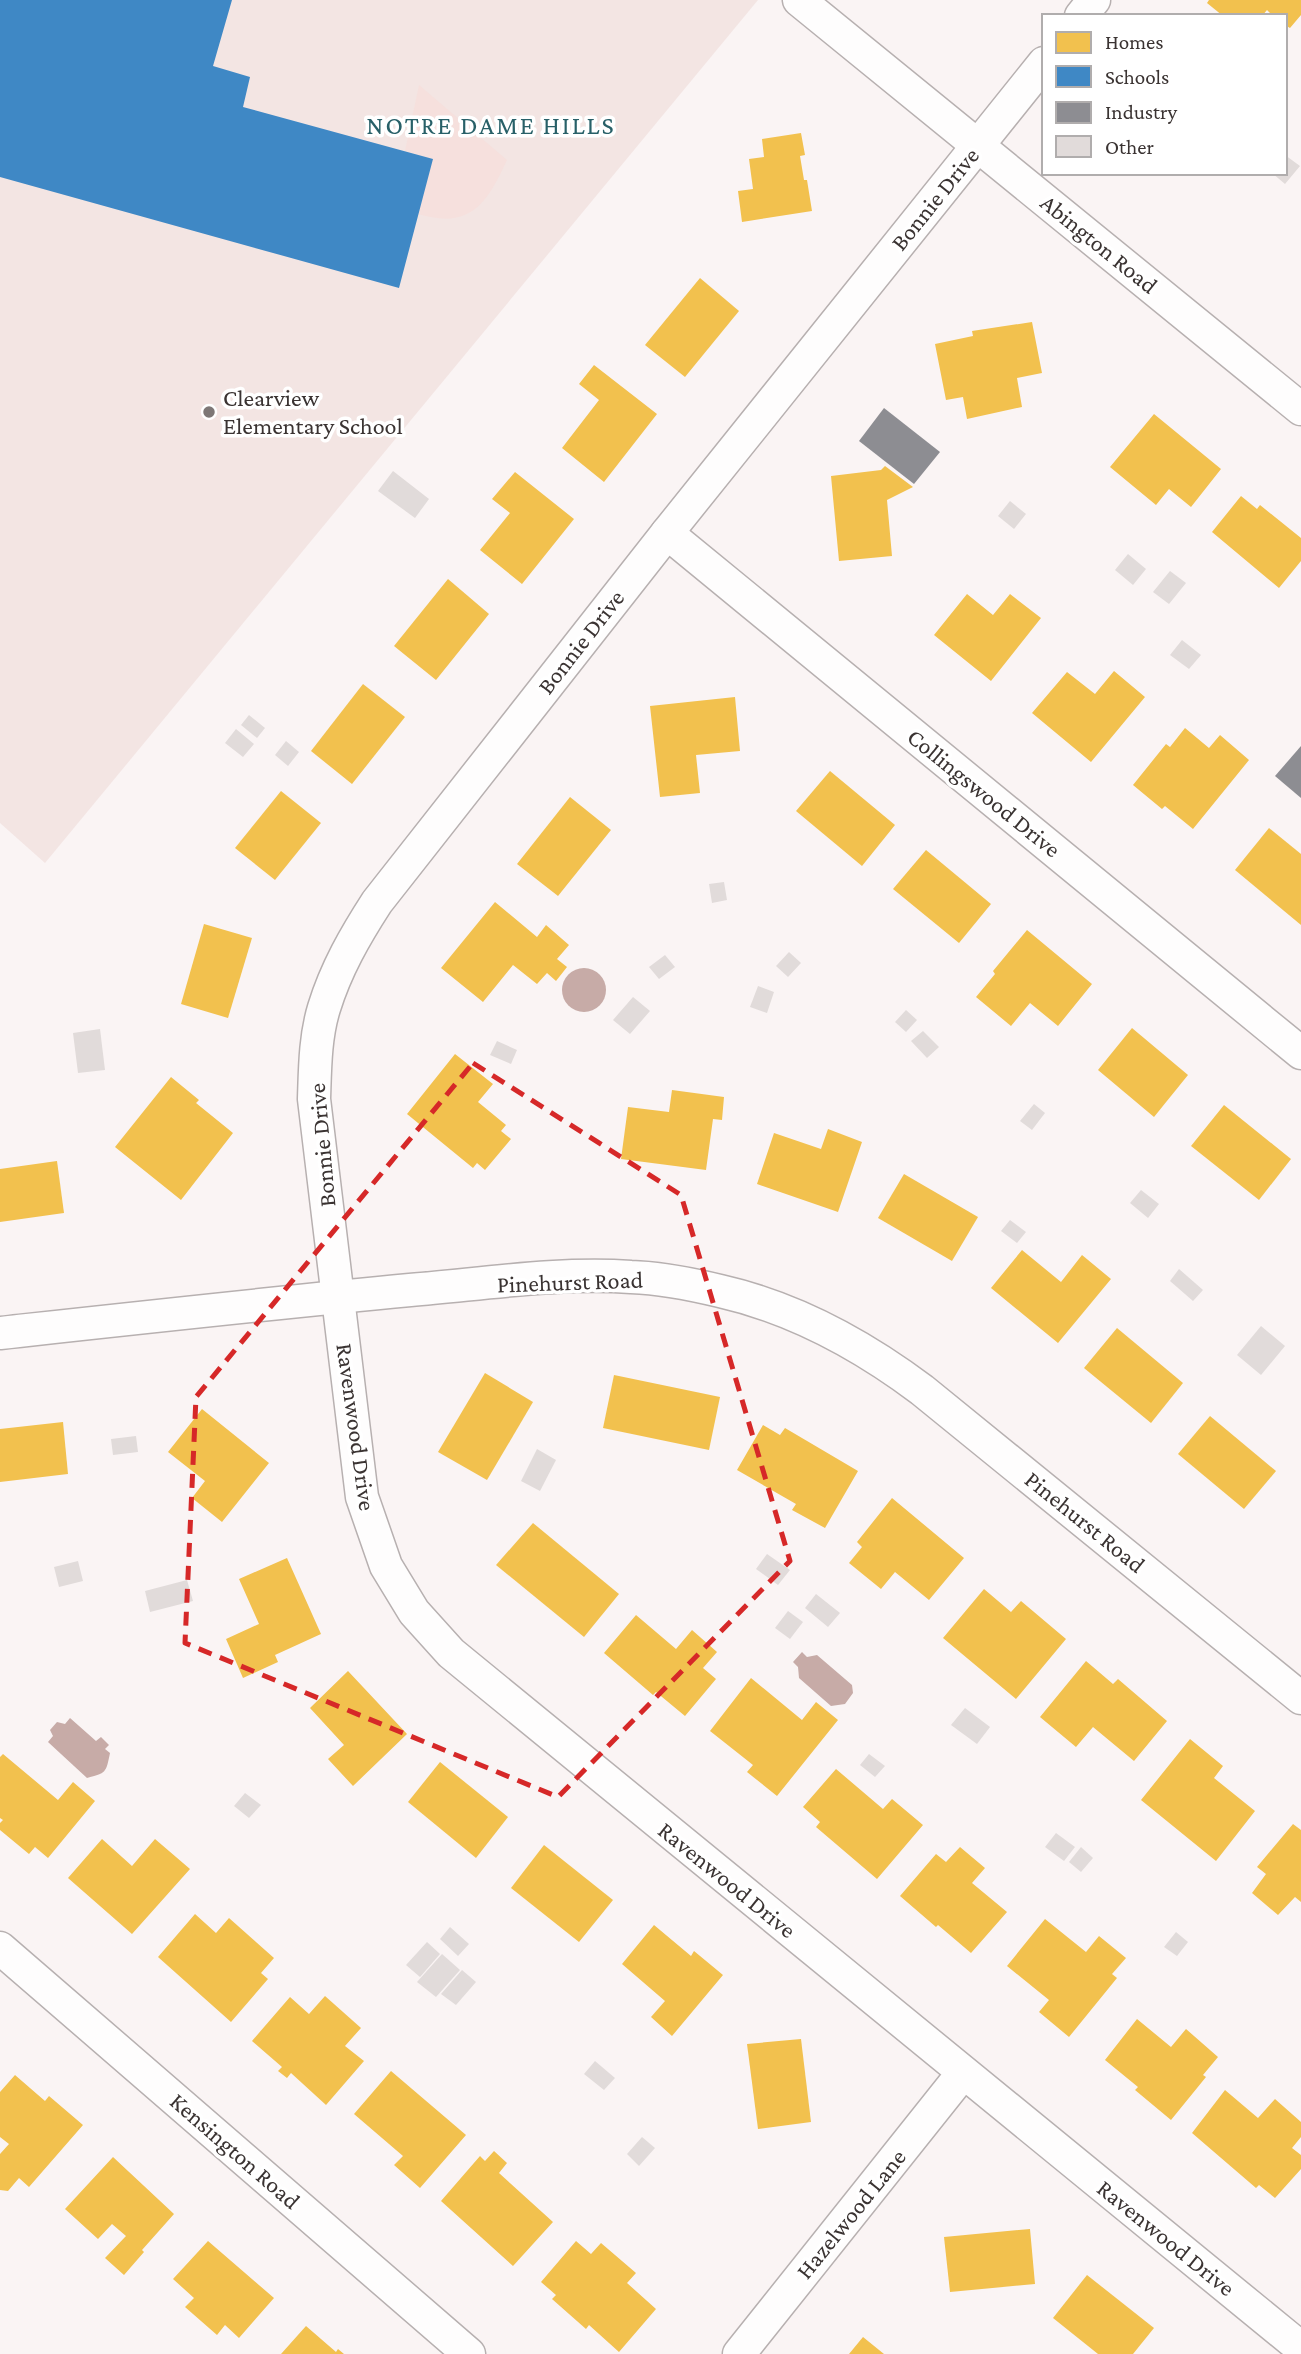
<svg xmlns="http://www.w3.org/2000/svg" width="1301" height="2354" font-family="'Crimson Pro',serif">
  <rect width="100%" height="100%" fill="#faf4f4"/>
  <path fill="#f3e5e3" d="M0,0h758l-713,863 -45,-40z"/>
  <path fill="#f6e0dd" d="M419,85l88,75c-20,43 -36,70 -89,54l15,-55 -28,-8z"/>
  <g fill="#c7aba7">
    <circle cx="584" cy="990" r="22"/>
    <path d="M802,1652l5,5 10,-2 35,30 1,8 -8,11 -14,2 -32,-28 -1,-11 -5,-5z"/>
    <path d="M70,1718l26,23 5,-4 8,8 -4,4 5,4c-4,20 -4,20 -23,25l-39,-36 5,-6 -3,-6 7,-8 8,2z"/>
  </g>
  <g fill="#f2c14e">
    <path d="M1209,0h92v15l-11,13 -5,-3v-9h-12l-6,-6 -5,6h-39l-16,-13z"/>
    <path d="M801,133l4,22 -5,1 4,24h3l5,31 -70,11 -4,-31 15,-2 -4,-30 15,-2 -2,-18z"/>
    <path d="M700,278l39,33 -54,66 -40,-32z"/>
    <path d="M1032,322l10,51 -25,5 5,29 -55,12 -4,-22 -17,3 -11,-56 38,-8 -1,-5z"/>
    <path d="M594,365l63,49 -53,68 -42,-34 37,-48 -20,-16z"/>
    <path d="M1154,414l67,55 -30,38 -22,-18 -13,16 -46,-38z"/>
    <path d="M885,466l28,21 -26,13 5,56 -53,5 -8,-85 50,-6z"/>
    <path d="M515,472l59,47 -52,65 -42,-34 30,-37 -18,-14z"/>
    <path d="M1241,496l16,13 3,-4 41,33v23l-22,27 -67,-56z"/>
    <path d="M448,579l41,35 -53,66 -42,-34z"/>
    <path d="M967,594l26,21 17,-21 31,24 -50,63 -57,-46z"/>
    <path d="M1114,671l31,26 -54,65 -59,-49 35,-41 28,22z"/>
    <path d="M363,684l42,33 -53,67 -41,-33z"/>
    <path d="M735,697l5,54 -44,4 4,38 -40,4 -10,-91z"/>
    <path d="M1185,728l24,20 11,-13 29,25 -56,69 -28,-23 -3,3 -29,-24 33,-41 4,3z"/>
    <path d="M830,771l65,54 -33,41 -66,-55z"/>
    <path d="M281,791l40,32 -46,57 -40,-32z"/>
    <path d="M570,797l41,33 -53,66 -41,-32z"/>
    <path d="M1269,828l32,26v71l-66,-55z"/>
    <path d="M926,850l65,54 -32,39 -66,-54z"/>
    <path d="M495,902l42,35 9,-12 23,20 -12,14 10,8 -11,14 -9,-8 -10,11 -24,-19 -30,37 -42,-34z"/>
    <path d="M204,924l48,14 -24,80 -47,-14z"/>
    <path d="M1027,930l65,54 -34,42 -28,-23 -19,23 -35,-29 19,-23 -2,-3z"/>
    <path d="M1132,1028l56,47 -34,42 -56,-47z"/>
    <path d="M455,1054l38,30 -15,18 28,23 -5,6 10,8 -26,31 -8,-7 -4,5 -66,-54z"/>
    <path d="M171,1077l28,23 -3,3 37,30 -52,67 -66,-53z"/>
    <path d="M672,1090l52,7 -2,23 -9,-1 -7,51 -85,-11 7,-52 41,5z"/>
    <path d="M1224,1105l67,54 -32,41 -68,-54z"/>
    <path d="M828,1129l34,13 -24,70 -81,-28 17,-51 47,16z"/>
    <path d="M57,1161l7,52 -64,9v-53z"/>
    <path d="M904,1174l74,43 -26,44 -74,-43z"/>
    <path d="M1022,1250l39,32 21,-27 29,24 -53,64 -67,-55z"/>
    <path d="M1117,1328l66,55 -32,40 -67,-55z"/>
    <path d="M485,1373l48,29 -46,78 -49,-28z"/>
    <path d="M614,1375l106,22 -11,53 -106,-22z"/>
    <path d="M202,1409l67,54 -47,59 -30,-24 13,-17 -37,-29z"/>
    <path d="M1210,1416l66,55 -32,38 -66,-55z"/>
    <path d="M63,1422l5,52 -68,8v-53z"/>
    <path d="M763,1425l17,10 5,-7 73,43 -33,57 -33,-18 4,-6 -59,-34z"/>
    <path d="M892,1498l72,60 -35,42 -34,-28 -14,17 -32,-26 13,-16 -5,-5z"/>
    <path d="M533,1523l86,71 -35,43 -88,-72z"/>
    <path d="M287,1558l34,76 -46,21 3,7 -35,16 -17,-39 33,-15 -20,-45z"/>
    <path d="M984,1589l27,23 10,-11 45,38 -50,60 -73,-61z"/>
    <path d="M636,1615l40,34 16,-19 25,22 -14,16 13,11 -31,37 -29,-24 -3,3 -49,-42z"/>
    <path d="M1086,1661l27,23 5,-5 49,42 -33,40 -41,-34 -17,20 -36,-30z"/>
    <path d="M348,1671l59,63 -54,52 -25,-27 16,-14 -34,-37z"/>
    <path d="M751,1678l51,42 14,-18 22,18 -61,76 -30,-24 6,-7 -43,-34z"/>
    <path d="M1190,1739l33,27 -9,12 41,33 -39,50 -75,-61z"/>
    <path d="M3,1754l55,46 15,-18 22,19 -47,57 -13,-11 -6,7 -29,-24v-7l3,-3 -3,-2v-61z"/>
    <path d="M440,1762l68,55 -32,41 -68,-56z"/>
    <path d="M836,1769l47,40 9,-10 31,26 -46,54 -61,-52 4,-5 -17,-15z"/>
    <path d="M1293,1824l8,6v72l-6,-5 -17,18 -26,-22 14,-19 -9,-7z"/>
    <path d="M102,1839l30,27 23,-27 35,30 -58,65 -64,-56z"/>
    <path d="M544,1845l69,55 -34,42 -68,-54z"/>
    <path d="M960,1847l25,21 -13,15 35,29 -36,41 -33,-28 -2,2 -36,-31 36,-42 10,8z"/>
    <path d="M195,1914l21,19 13,-15 45,40 -13,15 7,6 -37,43 -73,-65z"/>
    <path d="M1045,1919l41,33 13,-16 27,22 -14,16 5,4 -48,59 -30,-25 10,-12 -42,-34z"/>
    <path d="M654,1925l37,31 3,-5 29,24 -51,61 -21,-19 14,-16 -43,-37z"/>
    <path d="M325,1996l36,32 -16,18 19,15 -38,44 -35,-32 -4,5 -9,-7 4,-4 -30,-26 38,-44 19,17z"/>
    <path d="M1137,2019l34,28 15,-18 32,28 -15,18 3,2 -35,43 -36,-30 3,-3 -33,-27z"/>
    <path d="M801,2039l10,83 -53,7 -11,-85z"/>
    <path d="M391,2071l75,64 -46,53 -26,-23 9,-9 -49,-42z"/>
    <path d="M15,2075l30,26 4,-5 34,29 -54,62 -10,-9 -11,13 -8,-1v-36l9,-10 -9,-7v-45z"/>
    <path d="M1225,2090l33,28 17,-19 26,23v15l-9,11 9,7v14l-26,29 -16,-13 -3,3 -64,-55z"/>
    <path d="M494,2151l13,12 -8,10 54,49 -40,44 -72,-65 39,-45 5,5z"/>
    <path d="M113,2157l61,57 -32,36 2,2 -20,23 -19,-17 21,-22 -14,-12 -14,15 -33,-30z"/>
    <path d="M1030,2229l5,55 -85,8 -6,-55z"/>
    <path d="M208,2241l66,57 -35,40 -14,-13 -8,10 -32,-28 9,-9 -21,-19z"/>
    <path d="M576,2241l15,13 10,-11 35,30 -9,10 29,26 -37,43 -30,-27 -3,4 -34,-30 4,-4 -15,-13z"/>
    <path d="M1087,2275l67,53 -21,26h-35l-45,-36z"/>
    <path d="M306,2326l30,26 2,-3 6,5h-63z"/>
    <path d="M863,2337l21,17h-35z"/>
  </g>
  <path fill="#3f88c5" d="M0,0h232l-19,66 37,11 -7,30 190,52 -34,129 -399,-111z"/>
  <g fill="#8d8d92">
    <path d="M884,408l56,44 -26,32 -55,-43z"/>
    <path d="M1301,746v52l-26,-22z"/>
  </g>
  <g fill="#e1dbda">
    <path d="M1285,155l15,11 -15,18 -13,-11h13z"/>
    <path d="M393,471l36,28 -14,19 -37,-27z"/>
    <path d="M1010,501l16,13 -12,15 -16,-13z"/>
    <path d="M1128,554l18,15 -13,16 -18,-15z"/>
    <path d="M1170,571l16,12 -17,21 -16,-12z"/>
    <path d="M1182,640l19,15 -12,14 -19,-14z"/>
    <path d="M249,715l16,13 -8,10 -16,-13z"/>
    <path d="M236,729l18,15 -11,13 -18,-14z"/>
    <path d="M286,741l13,11 -11,14 -13,-11z"/>
    <path d="M724,882l3,18 -15,3 -3,-19z"/>
    <path d="M789,952l12,11 -13,14 -12,-11z"/>
    <path d="M665,955l10,12 -16,12 -10,-12z"/>
    <path d="M758,986l16,6 -7,21 -17,-6z"/>
    <path d="M633,997l17,14 -20,23 -17,-14z"/>
    <path d="M906,1010l11,10 -11,12 -11,-10z"/>
    <path d="M100,1029l5,41 -27,3 -5,-40z"/>
    <path d="M923,1031l16,16 -12,11 -16,-17z"/>
    <path d="M497,1041l20,9 -6,14 -21,-9z"/>
    <path d="M1034,1104l11,9 -13,17 -12,-9z"/>
    <path d="M1141,1190l18,14 -11,14 -18,-15z"/>
    <path d="M1010,1220l16,12 -9,11 -16,-12z"/>
    <path d="M1179,1269l24,21 -10,11 -23,-20z"/>
    <path d="M1261,1326l24,20 -24,29 -24,-20z"/>
    <path d="M136,1436l2,16 -25,3 -2,-16z"/>
    <path d="M537,1449l19,11 -16,31 -19,-10z"/>
    <path d="M767,1554l23,16 -12,15 -22,-16z"/>
    <path d="M78,1561l5,20 -24,6 -5,-20z"/>
    <path d="M187,1580l6,21 -43,11 -5,-21z"/>
    <path d="M816,1594l24,19 -12,14 -23,-19z"/>
    <path d="M788,1611l15,11 -13,17 -15,-11z"/>
    <path d="M965,1708l25,19 -13,17 -26,-19z"/>
    <path d="M869,1754l16,12 -10,11 -15,-12z"/>
    <path d="M245,1793l16,12 -12,13 -15,-12z"/>
    <path d="M1056,1833l19,14 -11,14 -19,-14z"/>
    <path d="M1081,1847l12,11 -12,14 -12,-10z"/>
    <path d="M450,1927l19,17 -11,12 -18,-17z"/>
    <path d="M1176,1932l12,10 -11,14 -13,-9z"/>
    <path d="M427,1942l13,12 -20,23 -14,-12z"/>
    <path d="M442,1954l18,16 -24,27 -19,-15z"/>
    <path d="M462,1970l14,12 -20,23 -15,-11z"/>
    <path d="M595,2061l20,17 -11,12 -20,-16z"/>
    <path d="M642,2137l13,11 -16,18 -12,-12z"/>
  </g>
  <g fill="none" stroke-linecap="round" stroke-linejoin="round">
    <defs>
      <g id="minor">
        <path d="M799,0l502,409"/>
        <path d="M1081,16l13,-16"/>
        <path d="M1044,63l-377,470 -290,369c-22,34 -41,67 -53,106 -9,29 -9,61 -10,91l48,398 24,69 28,46 37,41 850,695"/>
        <path d="M667,533l634,520"/>
        <path d="M0,1333c137,-15 273,-30 410,-43 73,-6 148,-18 221,-13 30,1 60,7 89,14 75,17 142,54 202,99l379,308"/>
        <path d="M0,1948l469,406"/>
        <path d="M739,2354l224,-281"/>
      </g>
    </defs>
    <use href="#minor" stroke="#b7b0b0" stroke-width="35"/>
    <use href="#minor" stroke="#fefdfd" stroke-width="32"/>
  </g>
  <path fill="none" stroke="#d62828" stroke-width="5" stroke-dasharray="14 9" stroke-linejoin="round" d="M473,1063l208,132 109,366 -232,236 -373,-154 11,-246z"/>
  <circle fill="#7d7776" stroke="#fff" stroke-width="2.5" cx="209" cy="412" r="7"/>
  <g text-anchor="middle" stroke-width="7" stroke-linejoin="round" paint-order="stroke">
    <g font-size="24" fill="#3a3332" stroke="#fff">
      <text transform="translate(935 199) rotate(-51)" y="8">Bonnie Drive</text>
      <text transform="translate(1099 244) rotate(39)" y="8">Abington Road</text>
      <text transform="translate(581 642) rotate(-52)" y="8">Bonnie Drive</text>
      <text transform="translate(984 793) rotate(39)" y="8">Collingswood Drive</text>
      <text transform="translate(322 1145) rotate(-95)" y="8">Bonnie Drive</text>
      <text transform="translate(570 1282) rotate(-2)" y="8">Pinehurst Road</text>
      <text transform="translate(356 1427) rotate(82)" y="8">Ravenwood Drive</text>
      <text transform="translate(1085 1522) rotate(39)" y="8">Pinehurst Road</text>
      <text transform="translate(727 1880) rotate(39)" y="8">Ravenwood Drive</text>
      <text transform="translate(235 2151) rotate(41)" y="8">Kensington Road</text>
      <text transform="translate(851 2214) rotate(-51)" y="8">Hazelwood Lane</text>
      <text transform="translate(1166 2238) rotate(39)" y="8">Ravenwood Drive</text>
    </g>
    <g font-size="24" fill="#3a3332" stroke="#fff" text-anchor="start">
      <text x="223" y="406">Clearview<tspan x="223" dy="28">Elementary School</tspan></text>
    </g>
    <g font-size="26" letter-spacing="2" fill="#286068" stroke="#fff">
      <text x="491" y="134">NOTRE DAME HILLS</text>
    </g>
  </g>
  <rect x="1042" y="14" width="245" height="161" fill="#ffffff" stroke="#b0adad" stroke-width="2"/>
  <rect x="1056" y="32" width="35" height="21" fill="#f2c14e" stroke="#b0adad" stroke-width="2"/>
  <text x="1105" y="49" font-size="21" fill="#3a3332">Homes</text>
  <rect x="1056" y="66" width="35" height="21" fill="#3f88c5" stroke="#b0adad" stroke-width="2"/>
  <text x="1105" y="84" font-size="21" fill="#3a3332">Schools</text>
  <rect x="1056" y="102" width="35" height="21" fill="#8d8d92" stroke="#b0adad" stroke-width="2"/>
  <text x="1105" y="119" font-size="21" fill="#3a3332">Industry</text>
  <rect x="1056" y="136" width="35" height="21" fill="#e1dbda" stroke="#b0adad" stroke-width="2"/>
  <text x="1105" y="154" font-size="21" fill="#3a3332">Other</text>
</svg>
